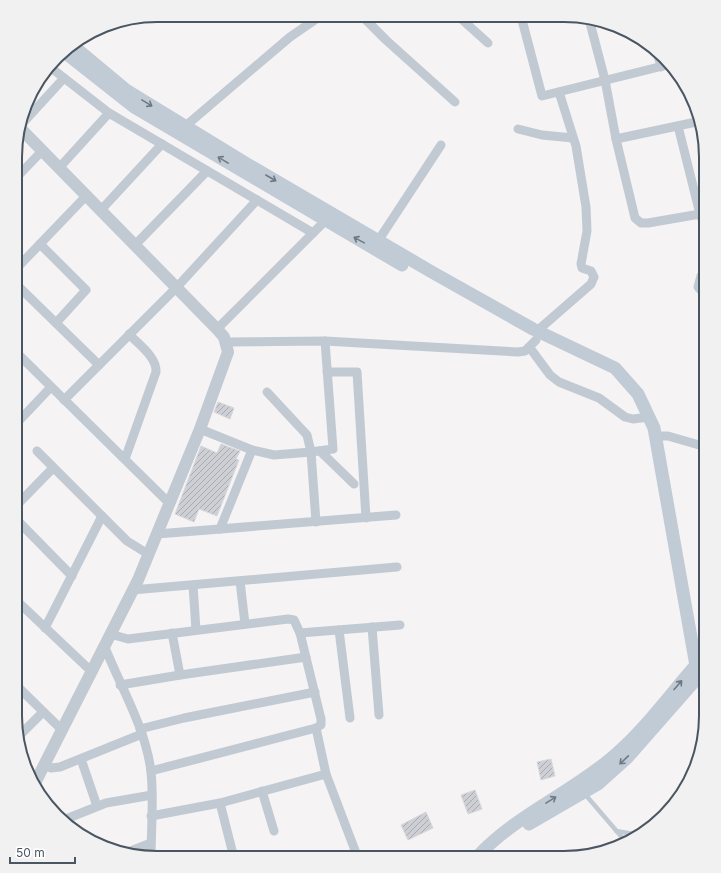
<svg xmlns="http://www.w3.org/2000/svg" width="721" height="873" font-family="Inter,sans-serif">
  <defs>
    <pattern id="building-hatch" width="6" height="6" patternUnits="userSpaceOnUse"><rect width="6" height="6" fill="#cdcfd5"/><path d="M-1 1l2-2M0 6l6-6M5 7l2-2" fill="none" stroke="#a8abb0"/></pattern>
  </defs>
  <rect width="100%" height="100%" fill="#f5f3f3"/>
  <g fill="url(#building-hatch)" stroke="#d7d9de">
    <path d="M218,402l16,6 -4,11 -16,-7z"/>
    <path d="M221,444l19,7 -4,8 3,1 -22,56 -18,-7 -5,13 -19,-8 26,-68 16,7z"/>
    <path d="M551,759l4,17 -14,4 -4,-18z"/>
    <path d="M475,790l7,19 -14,5 -7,-19z"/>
    <path d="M426,812l7,16 -25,12 -7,-15z"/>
  </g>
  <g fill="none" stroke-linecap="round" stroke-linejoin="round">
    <g stroke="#c1cad2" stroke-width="4.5">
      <path d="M584,793l42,49"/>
      <path d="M616,831l23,4"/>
    </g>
    <g stroke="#c1cad2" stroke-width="9">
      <path d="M362,16l24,24 69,62"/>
      <path d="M458,16l30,27"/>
      <path d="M521,16l21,80 125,-31"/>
      <path d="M589,19l16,61 11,59 80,-17"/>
      <path d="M658,55l3,12"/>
      <path d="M50,67l59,46 204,120"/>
      <path d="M21,125l43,-47"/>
      <path d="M678,126l22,88 6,16"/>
      <path d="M182,129l108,-92 32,-22"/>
      <path d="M518,129l24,6 31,3"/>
      <path d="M616,139l19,79 6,5h7l52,-9"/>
      <path d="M59,168l50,-55"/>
      <path d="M16,178l26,-27"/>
      <path d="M101,210l61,-66"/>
      <path d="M378,241l63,-96"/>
      <path d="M40,244l46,46 -30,33"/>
      <path d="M135,245l72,-74"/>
      <path d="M16,269l70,-73"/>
      <path d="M16,284l83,81"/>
      <path d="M706,296l-8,-9 3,-11 5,-4"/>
      <path d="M217,329l108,-108"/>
      <path d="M537,331l54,-47 3,-7 -3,-6 -9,-3 -1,-4 6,-33 -1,-24 -10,-61 -17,-54"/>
      <path d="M226,342l99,-1 193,11 7,-1 11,-11"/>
      <path d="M530,348l20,27 9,7 40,16 26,19 8,2 16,-2"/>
      <path d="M16,352l153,151"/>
      <path d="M327,372h30l9,146"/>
      <path d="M267,392l40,43 4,17 22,-3 -8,-108"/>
      <path d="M64,400l113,-113 80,-87"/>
      <path d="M16,424l35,-37"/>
      <path d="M200,429l52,21 22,5 37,-3 5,70"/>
      <path d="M655,436h13l38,11"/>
      <path d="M37,451l90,90 21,13"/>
      <path d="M320,451l34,33"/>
      <path d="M125,459l31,-87c1,-15 -17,-27 -27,-38"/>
      <path d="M15,507l38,-39"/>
      <path d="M15,518l57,58"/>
      <path d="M220,529l32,-79"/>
      <path d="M157,534l239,-19"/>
      <path d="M240,581l5,43"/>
      <path d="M193,585l3,45"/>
      <path d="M132,590l265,-23"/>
      <path d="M15,599l76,72"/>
      <path d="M372,627l7,88"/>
      <path d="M45,628l57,-112"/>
      <path d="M339,630l11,88"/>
      <path d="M172,633l8,42 126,-18"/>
      <path d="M300,633l21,86v6l-5,3 10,46 30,79 3,5"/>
      <path d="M110,634l18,5 160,-20 6,1 6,13 100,-8"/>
      <path d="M104,645c16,41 42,83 47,127 3,28 0,57 0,86"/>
      <path d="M15,684l46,45"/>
      <path d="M120,685l60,-10"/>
      <path d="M140,729l44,-11 131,-26"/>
      <path d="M20,735l23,-23"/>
      <path d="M81,759l16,47"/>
      <path d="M44,764l7,4 9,-1 82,-33"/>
      <path d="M151,771l165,-43"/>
      <path d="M262,791l12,40"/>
      <path d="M220,803l14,55"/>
      <path d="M151,816l69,-13 106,-29"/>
      <path d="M66,819l40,-16 46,-8"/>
      <path d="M128,852l23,-9"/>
      <path d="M170,858h11"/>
    </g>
    <path stroke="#c1cad2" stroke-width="12" d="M20,128l197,201 7,8 4,15 -28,77 -62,151 -104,205"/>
    <g stroke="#c1cbd6" stroke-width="13">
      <path d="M72,45l54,45 121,74 183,107 103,58 82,39 23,26 16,34 44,249"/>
      <path d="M63,51l71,56 268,158"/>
      <path d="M529,824l69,-40 29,-26 79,-90"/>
      <path d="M476,858c39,-43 96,-65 139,-103 34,-29 60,-68 91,-101"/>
    </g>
  </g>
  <defs><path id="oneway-shaft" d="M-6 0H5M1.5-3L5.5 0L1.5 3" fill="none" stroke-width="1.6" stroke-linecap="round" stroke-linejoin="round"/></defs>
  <g stroke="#6e7984">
    <use href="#oneway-shaft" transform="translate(147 103) rotate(31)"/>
    <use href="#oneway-shaft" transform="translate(223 160) rotate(-149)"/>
    <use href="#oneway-shaft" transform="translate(271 178) rotate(30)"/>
    <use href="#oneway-shaft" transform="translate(359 240) rotate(-151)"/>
    <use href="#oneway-shaft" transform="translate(678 685) rotate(-49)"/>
    <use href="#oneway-shaft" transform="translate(624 760) rotate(136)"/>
    <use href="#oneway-shaft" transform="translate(551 800) rotate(-32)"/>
  </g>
  <path d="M0 0H721V873H0ZM157 22H564A135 135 0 0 1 699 157V716A135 135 0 0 1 564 851H157A135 135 0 0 1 22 716V157A135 135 0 0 1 157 22Z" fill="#f1f1f2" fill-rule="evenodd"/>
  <path fill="none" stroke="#4a5661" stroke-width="2" d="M157 22H564A135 135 0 0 1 699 157V716A135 135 0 0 1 564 851H157A135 135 0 0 1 22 716V157A135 135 0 0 1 157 22Z"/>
  <path d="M10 857v6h65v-6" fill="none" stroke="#4a5661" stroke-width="2"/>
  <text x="16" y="857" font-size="12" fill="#4a5661" stroke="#ffffff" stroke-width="3" paint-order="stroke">50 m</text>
</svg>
